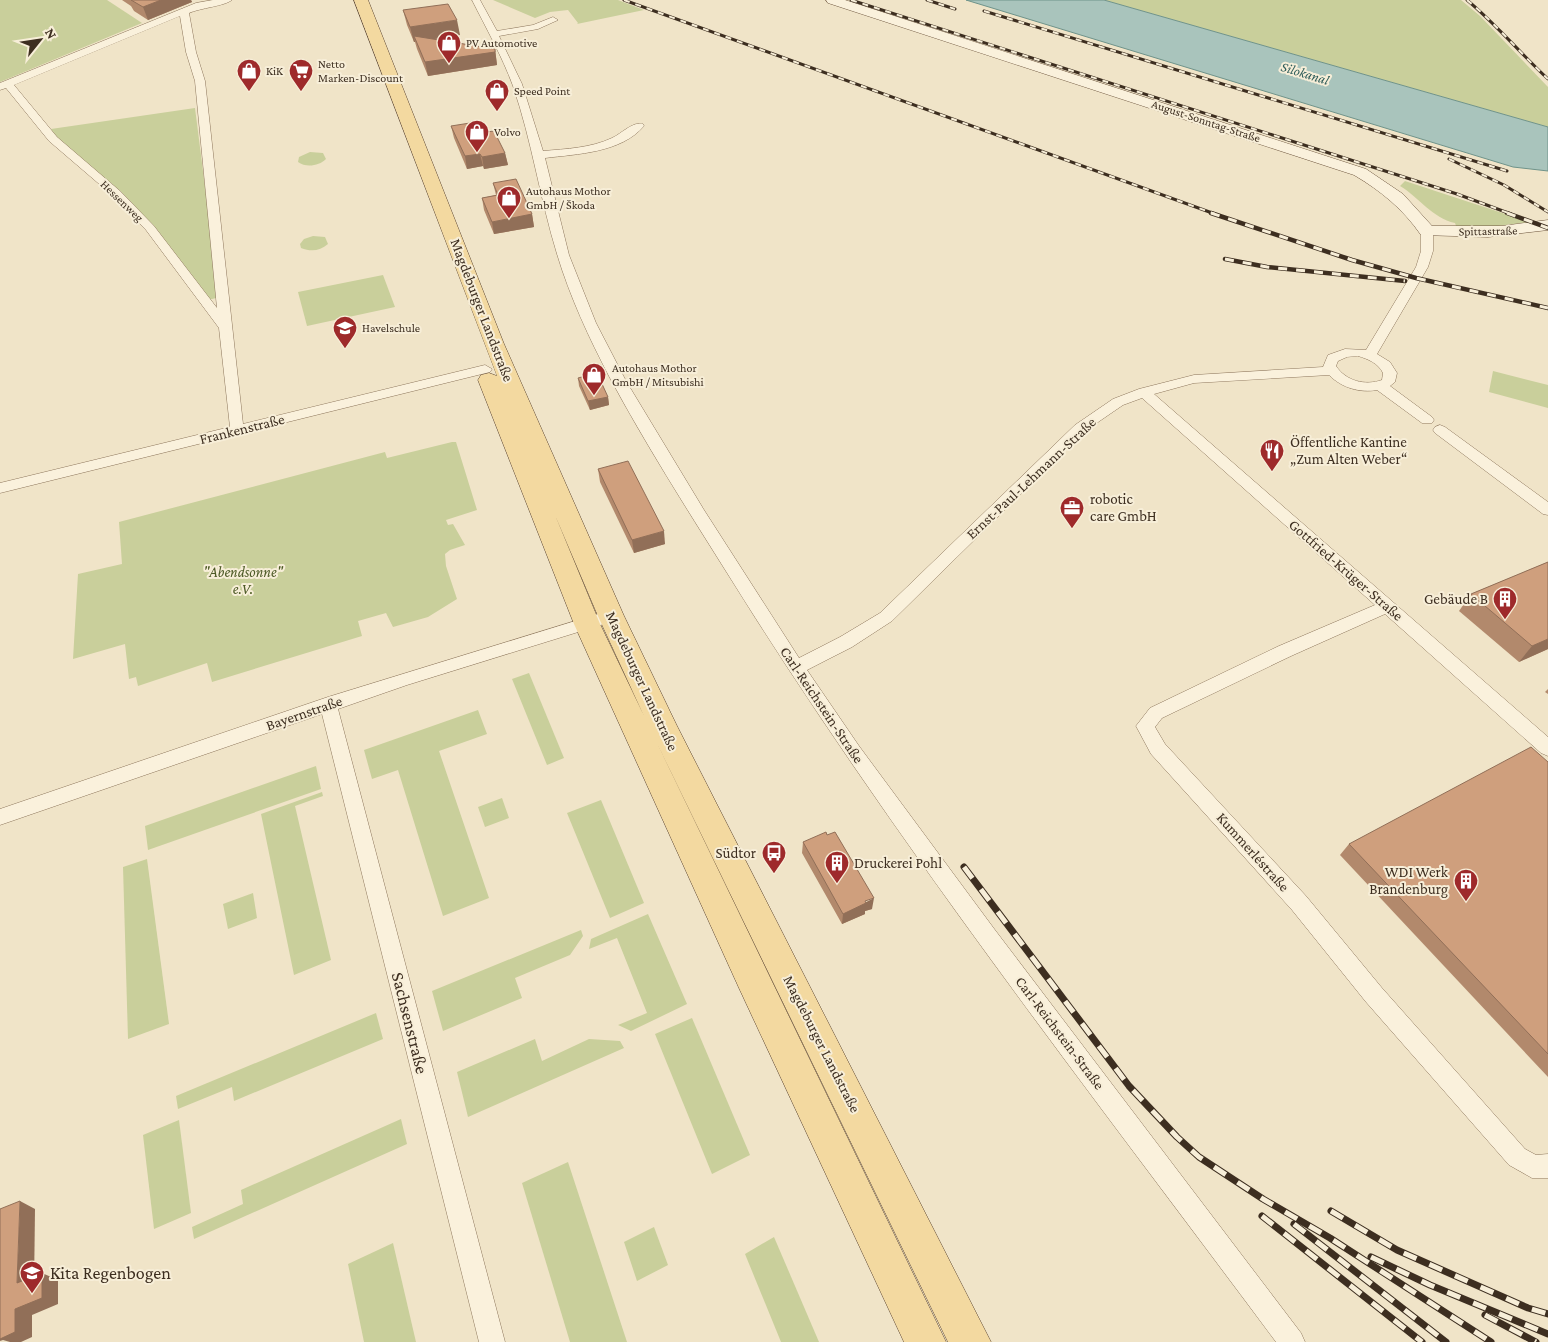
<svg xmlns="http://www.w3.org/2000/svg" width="1548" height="1342" font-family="'Crimson Pro',serif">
  <rect width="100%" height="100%" fill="#f0e4c8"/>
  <g fill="#c9cf9b">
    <path d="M0,0h107l35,23 -142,59z"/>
    <path d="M493,0h125l26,10 -67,14 1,-1 -10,-13 -18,2 -15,6z"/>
    <path d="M1104,0h357l19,16 68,71v40z"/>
    <path d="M195,108l24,189 -10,3 -50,-66 -28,-32 -75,-64 -5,-9z"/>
    <path d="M310,152l13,1 3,6c-7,7 -20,9 -28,3l1,-5z"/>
    <path d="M1405,181l125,41 -40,5 -34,-1 -1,-3c-23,-5 -35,-25 -55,-37z"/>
    <path d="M313,236l12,1 3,7c-8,7 -17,8 -27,4l-1,-4 4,-5z"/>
    <path d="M383,275l12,32 -88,19 -9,-34z"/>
    <path d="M1493,371l55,14v23l-59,-16z"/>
    <path d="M452,442h4l21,68 -31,10 2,5 5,-1 12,21 -15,5 -5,4 1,12 11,33 -29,18 -35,10 -7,-14 -28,8 4,15 -150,46 -5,-19 -69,23 -2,-9 -7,2 -4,-35 -52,15 5,-85 44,-10 -3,-42 266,-70 2,6z"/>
    <path d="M529,673l35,85 -17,7 -35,-86z"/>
    <path d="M478,710l9,24 -48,17 50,147 -46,18 -45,-146 -26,9 -8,-29z"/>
    <path d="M316,766l5,23 -173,61 -3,-24z"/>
    <path d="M322,792l1,4 -28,10 36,154 -37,15 -33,-161z"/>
    <path d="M502,798l7,20 -24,9 -7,-20z"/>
    <path d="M601,800l43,103 -34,15 -43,-105z"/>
    <path d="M147,859l22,165 -41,15 -5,-172z"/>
    <path d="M253,893l4,25 -29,11 -5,-25z"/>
    <path d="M648,914l39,90 -56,27 -13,-6 29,-12 -30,-75 -28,11 2,-10z"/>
    <path d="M581,930l2,6 -13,19 -55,23 7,20 -79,33 -11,-40z"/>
    <path d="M376,1013l7,26 -149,62 -2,-14 -54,22 -2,-13z"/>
    <path d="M692,1018l58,137 -38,19 -57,-140z"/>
    <path d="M535,1039l7,22 47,-22 31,2 4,7 -156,69 -11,-45z"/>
    <path d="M401,1119l6,25 -213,95 -2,-12 51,-23 -2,-14z"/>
    <path d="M179,1120l12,93 -37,16 -11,-94z"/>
    <path d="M568,1162l59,180h-57l-48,-159z"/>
    <path d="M654,1227l14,38 -31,16 -13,-39z"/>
    <path d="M774,1237l45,105h-38l-36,-88z"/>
    <path d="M393,1243l23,99h-52l-16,-78z"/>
  </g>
  <path fill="#a9c4bc" stroke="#6f938a" d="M966,0h138l444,127v44l-35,-4z"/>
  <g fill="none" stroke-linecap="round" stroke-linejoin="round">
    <defs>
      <g id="street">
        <path d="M213,0h19c-7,6 -32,8 -43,13l7,39 9,29 38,343 242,-59 7,4 -2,3 -490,121v-10l230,-56 -11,-99 -73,-98 -34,-35 -63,-54 -43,-53 -6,2v-7l196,-80zM180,16l6,36 9,29 22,227 -63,-82 -34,-35 -63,-54 -43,-52z"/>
        <path d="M472,0h8l17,31 36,-6 20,-8 5,3 -20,9 -39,7 23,48 21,67c23,-2 48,-3 69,-13 9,-4 21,-17 31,-14l1,2c-23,27 -67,28 -99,32l24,97 27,68 30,58 78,129 95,148 41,-21 40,-24 195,-188 38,-26 26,-10 55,-14 129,-8 5,-12 17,-6 21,1 50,-83 5,-16v-20l6,-4 4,1 2,3v20l-5,16 -51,87 13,8 7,11 -2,9 -5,4 42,31 2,3 -2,3h-10l-45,-33c-17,3 -35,-2 -48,-15l-135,8 -40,11 394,343v19l-7,-3 -156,-139 -94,42 -129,62 -7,9 10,17 141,152 76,92 143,161 11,6 12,-1v24h-16l-23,-13 -143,-163 -74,-92 -141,-156 -15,-28 14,-18 129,-62 96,-41 -233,-207 -19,7 -38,26 -193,190 -40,26 -45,23 52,76 136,184 306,403 4,9h-29c-189,-254 -385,-505 -552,-774 -39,-62 -79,-125 -114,-190 -21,-40 -40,-81 -53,-124 -17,-55 -25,-113 -44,-168 -11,-30 -27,-58 -41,-86zM1358,356c10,3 20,7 25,17l-1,7c-17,6 -36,1 -46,-14l2,-5 9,-4z"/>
        <path d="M1440,425l5,2 103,75v13l-5,-1 -108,-81 -2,-3 2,-3z"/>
        <path d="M598,614l6,2 2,4 -2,4 -197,61 -69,24 167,633h-26l-157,-628 -322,111v-16l328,-112z"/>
      </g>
      <path id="secondary" d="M826,0h19l521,169 37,25 29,32h70l46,-6v10l-60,7 -67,-2c-18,-26 -40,-44 -67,-60l-526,-172z"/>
      <path id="primary" d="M354,0h14l136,344 120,272 53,110 314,616h-43l-293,-603 291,603h-42l-165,-354 -165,-364 -96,-244 3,-5 8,-2 8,3zM555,515l43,101 46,100 -44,-92z"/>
    </defs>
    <use href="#street" stroke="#8d765c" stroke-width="1"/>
    <use href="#secondary" stroke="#6f573f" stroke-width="1"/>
    <use href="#primary" stroke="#5b4430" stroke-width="1"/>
    <use href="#street" fill="#faf1dc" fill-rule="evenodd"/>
    <use href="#secondary" fill="#faf1dc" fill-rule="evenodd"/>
    <use href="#primary" fill="#f3d9a0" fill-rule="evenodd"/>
    <defs>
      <g id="rail-far2">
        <path d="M624,0l591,214"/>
        <path d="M851,0l606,194 54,20"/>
        <path d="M927,0l28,9"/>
        <path d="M1467,0c29,24 53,53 81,79"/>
        <path d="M984,11l523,160"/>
        <path d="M1449,159l55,26 44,27"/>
      </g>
      <g id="rail-far1">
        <path d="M1211,213l141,47 64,18 132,30"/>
        <path d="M1507,213l41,15"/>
        <path d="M1225,259l42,8 138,14"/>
      </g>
      <g id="rail">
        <path d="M964,867l165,219 48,51 22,20 64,42 67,39 161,104"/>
        <path d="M1331,1211l66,39 131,58 20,6"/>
        <path d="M1262,1216l160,126"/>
        <path d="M1294,1224l152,118"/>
        <path d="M1371,1257l59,28 118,49"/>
        <path d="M1485,1315l51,27"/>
      </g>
    </defs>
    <use href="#rail-far2" stroke="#3d2e20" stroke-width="3"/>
    <use href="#rail-far1" stroke="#3d2e20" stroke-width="4.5"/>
    <use href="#rail" stroke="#3d2e20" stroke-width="7"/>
    <use href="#rail-far2" stroke="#f7eed8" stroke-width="2" stroke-dasharray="6" stroke-linecap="butt"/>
    <use href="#rail-far1" stroke="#f7eed8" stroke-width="3" stroke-dasharray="9" stroke-linecap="butt"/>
    <use href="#rail" stroke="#f7eed8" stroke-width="5" stroke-dasharray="14" stroke-linecap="butt"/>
  </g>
  <g fill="#b2896c">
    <path d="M122,0h69l1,2 -44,18 -14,-9 -3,-5z"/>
    <path d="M403,10l57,25 -26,4 61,10 2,16 -69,11 -11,-27 -2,-7h-1l-7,-17z"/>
    <path d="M451,126l28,7 26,20 3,12 -24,4 -1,-3 -16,3 -13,-31z"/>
    <path d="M493,183l39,31 2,13 -40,7 -10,-24 -2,-12 14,-3z"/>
    <path d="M578,378l30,19 1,8 -19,5 -11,-24z"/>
    <path d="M598,469l67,75 -31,9 -34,-71z"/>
    <path d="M1548,562v87l-29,13 -60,-51 12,-17z"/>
    <path d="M1548,689v5l-3,-2z"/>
    <path d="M1548,762v315l-208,-222 9,-11z"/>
    <path d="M803,842l69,67 -7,2v3l-23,10 -40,-71z"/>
  </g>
  <g fill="#916f58">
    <path d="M161,0h30l1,2 -44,18 -5,-13z"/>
    <path d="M457,20l3,15 -44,7 -2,-6 1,6h-1l-4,-15z"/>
    <path d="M495,49l2,16 -69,11 -3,-14z"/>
    <path d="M505,153l3,12 -24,4 -2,-12z"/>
    <path d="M480,154l3,12 -16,3 -2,-13z"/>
    <path d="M532,214l2,13 -40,7 -2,-12z"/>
    <path d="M608,397l1,8 -19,5 -2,-9z"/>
    <path d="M664,531l1,13 -31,9 -2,-13z"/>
    <path d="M1548,639v10l-29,13 13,-16z"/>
    <path d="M874,898l-2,11 -7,2v3l-23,10 1,-10z"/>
    <path d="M20,1201l15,8 -1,80 -17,-6z"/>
    <path d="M42,1273l16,7v24l-26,11v22l-11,5h-11l-7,-2 -3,1v-12z"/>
  </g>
  <g fill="#cf9f7d" stroke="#916f58">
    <path d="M131,0h30l-18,7z"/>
    <path d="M448,4l9,16 -47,7 -7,-17z"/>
    <path d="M414,36l81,13v3l-70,10z"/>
    <path d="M470,123l5,9 3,-1 1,2 15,-2 11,22 -23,4 -2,-3 -15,2 -14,-30z"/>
    <path d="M516,179l16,35 -40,8 -10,-24 16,-3 -5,-12z"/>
    <path d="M597,373l11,24 -20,4 -10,-23z"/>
    <path d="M628,461l36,70 -32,9 -34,-71z"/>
    <path d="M1548,562v77l-16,7 -61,-52z"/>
    <path d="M1531,747l17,15v292l-199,-210z"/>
    <path d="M826,832l1,3 8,-3 39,66 -9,3 1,2 -23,11 -40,-72z"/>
    <path d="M20,1201l-3,82 25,-10v25l-27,11v23l-15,7v-130z"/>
  </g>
  <defs>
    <symbol id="shop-pin" viewBox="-11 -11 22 30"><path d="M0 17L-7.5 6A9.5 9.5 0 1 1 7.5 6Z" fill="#9e2a2b" stroke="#f7eed8"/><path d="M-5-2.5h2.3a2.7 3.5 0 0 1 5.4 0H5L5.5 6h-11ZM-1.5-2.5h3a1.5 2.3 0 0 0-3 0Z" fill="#fff"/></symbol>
    <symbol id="supermarket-pin" viewBox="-11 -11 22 30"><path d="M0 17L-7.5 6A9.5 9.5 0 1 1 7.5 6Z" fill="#9e2a2b" stroke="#f7eed8"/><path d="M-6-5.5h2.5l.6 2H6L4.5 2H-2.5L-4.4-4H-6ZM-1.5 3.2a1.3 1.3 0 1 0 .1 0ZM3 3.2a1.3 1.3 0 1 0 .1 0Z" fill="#fff"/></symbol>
    <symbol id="school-pin" viewBox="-11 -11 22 30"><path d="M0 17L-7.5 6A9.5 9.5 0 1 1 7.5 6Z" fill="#9e2a2b" stroke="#f7eed8"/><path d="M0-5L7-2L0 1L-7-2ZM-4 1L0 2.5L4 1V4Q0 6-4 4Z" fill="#fff"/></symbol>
    <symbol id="restaurant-pin" viewBox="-11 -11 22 30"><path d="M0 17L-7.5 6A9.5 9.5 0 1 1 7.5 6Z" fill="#9e2a2b" stroke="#f7eed8"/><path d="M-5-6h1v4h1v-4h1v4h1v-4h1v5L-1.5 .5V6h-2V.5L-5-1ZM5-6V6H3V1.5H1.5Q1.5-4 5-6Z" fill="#fff"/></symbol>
    <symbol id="office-pin" viewBox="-11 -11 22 30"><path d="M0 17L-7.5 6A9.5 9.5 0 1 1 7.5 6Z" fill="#9e2a2b" stroke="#f7eed8"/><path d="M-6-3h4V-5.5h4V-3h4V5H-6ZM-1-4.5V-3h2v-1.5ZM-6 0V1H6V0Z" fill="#fff"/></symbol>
    <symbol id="building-pin" viewBox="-11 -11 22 30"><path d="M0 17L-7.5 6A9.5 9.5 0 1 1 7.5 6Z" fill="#9e2a2b" stroke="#f7eed8"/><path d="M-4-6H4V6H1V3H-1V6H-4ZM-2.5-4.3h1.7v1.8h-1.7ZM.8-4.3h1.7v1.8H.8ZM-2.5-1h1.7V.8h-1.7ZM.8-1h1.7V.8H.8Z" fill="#fff"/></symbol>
    <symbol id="bus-pin" viewBox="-11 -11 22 30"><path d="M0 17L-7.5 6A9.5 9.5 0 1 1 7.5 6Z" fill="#9e2a2b" stroke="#f7eed8"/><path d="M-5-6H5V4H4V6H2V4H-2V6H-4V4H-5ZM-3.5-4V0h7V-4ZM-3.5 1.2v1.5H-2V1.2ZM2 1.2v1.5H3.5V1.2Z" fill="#fff"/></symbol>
  </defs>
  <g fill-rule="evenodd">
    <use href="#shop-pin" x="435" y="29" width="28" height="38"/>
    <use href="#shop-pin" x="235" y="57" width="28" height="38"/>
    <use href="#supermarket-pin" x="287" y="57" width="28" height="38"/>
    <use href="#shop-pin" x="483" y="77" width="28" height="38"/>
    <use href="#shop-pin" x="463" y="118" width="28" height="38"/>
    <use href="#shop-pin" x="495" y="184" width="28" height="38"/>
    <use href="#school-pin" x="331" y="314" width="28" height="38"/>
    <use href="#shop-pin" x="580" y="361" width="28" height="38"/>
    <use href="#restaurant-pin" x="1258" y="437" width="28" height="38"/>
    <use href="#office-pin" x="1058" y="494" width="28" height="38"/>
    <use href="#building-pin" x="1491" y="585" width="28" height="38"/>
    <use href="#bus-pin" x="760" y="839" width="28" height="38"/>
    <use href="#building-pin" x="823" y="849" width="28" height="38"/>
    <use href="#building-pin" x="1452" y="867" width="28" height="38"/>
    <use href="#school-pin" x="18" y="1259" width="28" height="38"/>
  </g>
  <g text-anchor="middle" stroke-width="4" stroke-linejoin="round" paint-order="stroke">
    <g font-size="12" fill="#3d2e20" stroke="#f7eed8" text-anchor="start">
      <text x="466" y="47">PV Automotive</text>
      <text x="318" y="68">Netto<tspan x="318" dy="14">Marken-Discount</tspan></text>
      <text x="266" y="75">KiK</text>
      <text x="514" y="95">Speed Point</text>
      <text x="494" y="136">Volvo</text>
      <text x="526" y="195">Autohaus Mothor<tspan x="526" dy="14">GmbH / Škoda</tspan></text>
      <text x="362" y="332">Havelschule</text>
      <text x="612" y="372">Autohaus Mothor<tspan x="612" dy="14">GmbH / Mitsubishi</tspan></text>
    </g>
    <g font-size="12" fill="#3d2e20" stroke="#f7eed8">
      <text transform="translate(1206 121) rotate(18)" y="4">August-Sonntag-Straße</text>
      <text transform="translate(122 201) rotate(44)" y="4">Hessenweg</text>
      <text transform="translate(1488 231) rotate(-1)" y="4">Spittastraße</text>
    </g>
    <g font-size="14" font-style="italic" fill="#2f5d5a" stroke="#f7eed8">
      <text transform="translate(1305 73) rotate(17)" y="5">Silokanal</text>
    </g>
    <g font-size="15" fill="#3d2e20" stroke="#f7eed8">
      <text transform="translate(482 310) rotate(69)" y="5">Magdeburger Landstraße</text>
      <text transform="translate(242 429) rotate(-14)" y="5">Frankenstraße</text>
      <text transform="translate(1031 478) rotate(-43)" y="5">Ernst-Paul-Lehmann-Straße</text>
      <text transform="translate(1346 570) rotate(41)" y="5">Gottfried-Krüger-Straße</text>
      <text transform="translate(642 681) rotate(65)" y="5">Magdeburger Landstraße</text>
      <text transform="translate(822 705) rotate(56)" y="5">Carl-Reichstein-Straße</text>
      <text transform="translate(304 713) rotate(-19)" y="5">Bayernstraße</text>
      <text transform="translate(1253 852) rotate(48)" y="5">Kummerléstraße</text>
      <text transform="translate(1060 1033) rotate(53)" y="5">Carl-Reichstein-Straße</text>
      <text transform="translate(822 1044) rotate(63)" y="5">Magdeburger Landstraße</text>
    </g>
    <g font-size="15" fill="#3d2e20" stroke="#f7eed8" text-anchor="start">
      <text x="1290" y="447">Öffentliche Kantine<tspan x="1290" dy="17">„Zum Alten Weber“</tspan></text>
      <text x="1090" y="504">robotic<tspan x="1090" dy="17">care GmbH</tspan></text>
      <text x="1488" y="604" text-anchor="end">Gebäude B</text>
      <text x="756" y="858" text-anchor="end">Südtor</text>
      <text x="854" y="868">Druckerei Pohl</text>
      <text x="1448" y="877" text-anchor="end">WDI Werk<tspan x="1448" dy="17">Brandenburg</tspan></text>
    </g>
    <g font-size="15" font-style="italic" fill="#4d5a26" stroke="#f7eed8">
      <text x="243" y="577">"Abendsonne"<tspan x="243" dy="17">e.V.</tspan></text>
    </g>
    <g font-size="18" fill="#3d2e20" stroke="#f7eed8">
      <text transform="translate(410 1023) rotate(76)" y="6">Sachsenstraße</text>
    </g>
    <g font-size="18" fill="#3d2e20" stroke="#f7eed8" text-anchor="start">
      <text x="50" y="1279">Kita Regenbogen</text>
    </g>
  </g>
  <g transform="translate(40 40) rotate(60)" stroke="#f7eed8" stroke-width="4" paint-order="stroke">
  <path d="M0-4L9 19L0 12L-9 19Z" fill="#3d2e20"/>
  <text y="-8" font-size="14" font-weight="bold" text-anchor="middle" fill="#3d2e20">N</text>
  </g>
</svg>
